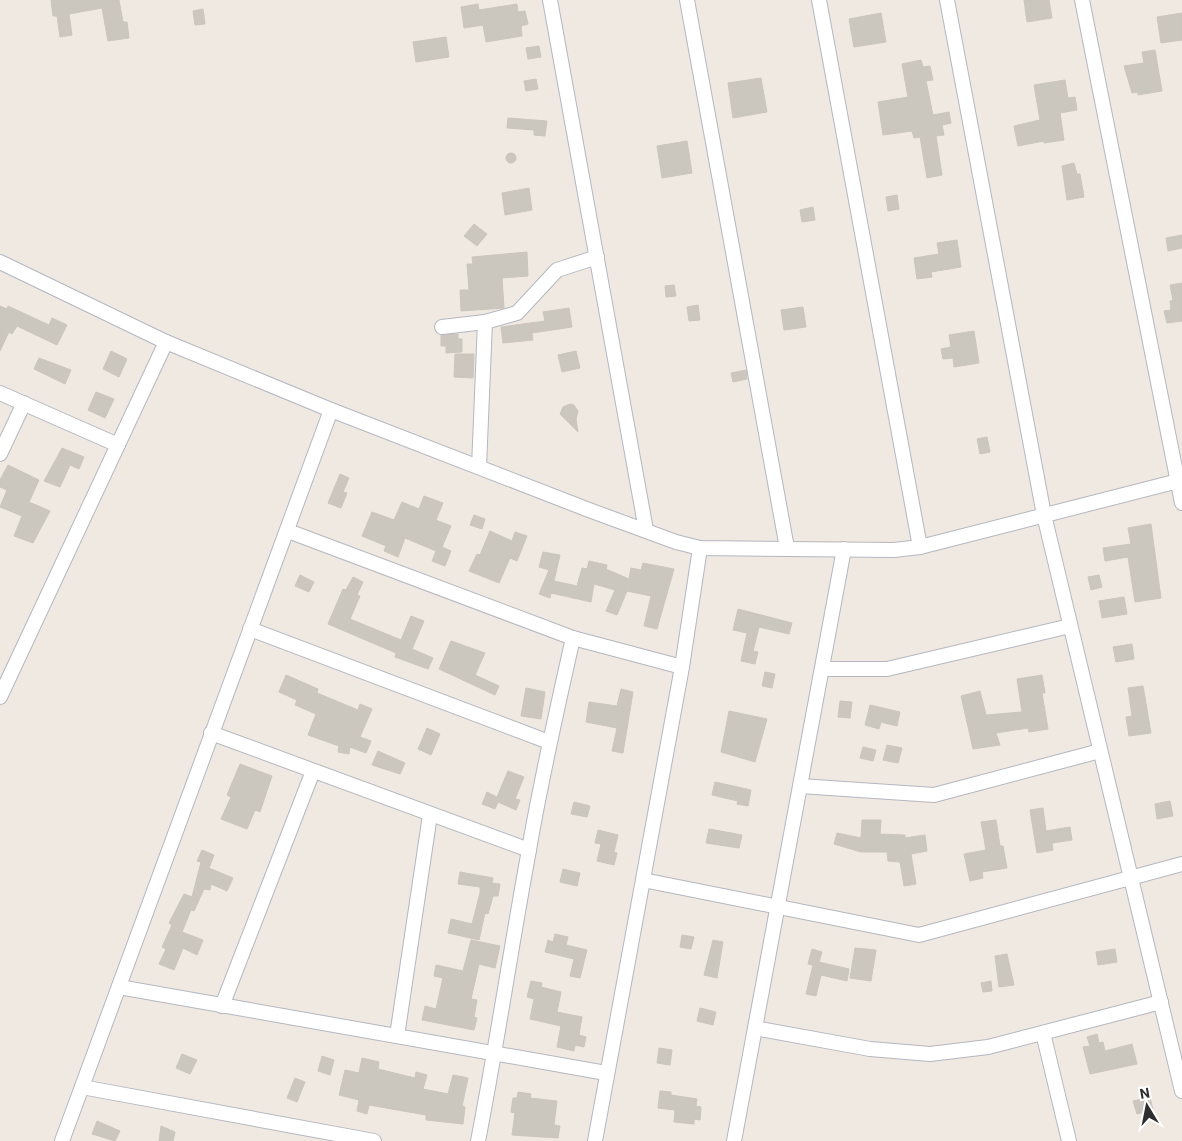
<svg xmlns="http://www.w3.org/2000/svg" width="1182" height="1141" font-family="Roboto,sans-serif">
  <rect width="100%" height="100%" fill="#efe9e1"/>
  <g fill="#cbc7bf" stroke="#cbc5ba">
    <path d="M51,0h68l4,22h4l2,16 -21,3 -6,-33 -33,6 3,21 -12,2 -3,-21h-4z"/>
    <path d="M1024,0h25l3,18 -25,4z"/>
    <path d="M478,4l1,6 38,-6 1,8 7,-1 3,13 -7,2 1,10 -36,6 -3,-17 -19,3 -3,-21z"/>
    <path d="M203,9l2,15 -10,1 -2,-14z"/>
    <path d="M881,13l5,29 -32,5 -5,-28z"/>
    <path d="M1182,13v27l-21,3 -4,-26z"/>
    <path d="M446,37l3,20 -33,5 -3,-20z"/>
    <path d="M539,46l2,11 -13,2 -2,-11z"/>
    <path d="M1155,50l7,41 -24,4v-3l-6,1 -8,-27 20,-3 -2,-11z"/>
    <path d="M921,60l2,7 7,-1 3,14 -7,1 7,34 16,-3 2,11 -9,2 2,10 -8,1 6,39 -15,3 -7,-41 -6,1 -2,-7 -29,4 -5,-33 30,-5 -6,-33z"/>
    <path d="M761,78l6,34 -34,6 -5,-35z"/>
    <path d="M536,79l2,10 -12,2 -2,-10z"/>
    <path d="M1065,80l3,18 7,-1 2,13 -17,3 4,27 -20,3v-2l-26,5 -4,-20 26,-6 -6,-35z"/>
    <path d="M508,118l39,3 -2,15 -11,-1v-5l-27,-2z"/>
    <path d="M687,141l5,32 -30,5 -5,-32z"/>
    <circle cx="511" cy="158" r="5"/>
    <path d="M1074,163l3,11h3l4,23 -17,3 -5,-34z"/>
    <path d="M529,188l3,22 -27,5 -3,-22z"/>
    <path d="M897,195l2,14 -11,2 -2,-14z"/>
    <path d="M813,207l2,13 -13,2 -2,-12z"/>
    <path d="M474,224l13,10 -10,12 -13,-10z"/>
    <path d="M1182,235v13l-14,3 -2,-13z"/>
    <path d="M957,240l4,27 -30,5 1,5 -15,2 -3,-21 25,-4 -2,-11z"/>
    <path d="M527,252l1,24 -26,2 2,30 -43,3 -1,-21h9l-2,-26h6l-1,-7z"/>
    <path d="M1182,283v38l-15,2 -3,-12 7,-1 -1,-9 3,-1 -3,-15z"/>
    <path d="M674,285l2,11 -10,1 -1,-11z"/>
    <path d="M698,305l2,15 -11,1 -2,-14z"/>
    <path d="M0,306l7,3 1,-3 41,19 3,-7 15,7 -10,20 -40,-19 -5,8 -3,-2 -9,19z"/>
    <path d="M803,307l3,20 -22,3 -3,-20z"/>
    <path d="M569,308l3,19 -40,6 1,7 -30,3 -2,-16 44,-6 -2,-9z"/>
    <path d="M974,331l5,32 -25,4 -1,-9 -10,1 -2,-10 10,-2 -2,-12z"/>
    <path d="M458,334v5h4v13l-16,1v-7h-5v-11z"/>
    <path d="M111,351l16,8 -8,18 -16,-8z"/>
    <path d="M576,351l4,17 -18,4 -4,-17z"/>
    <path d="M455,354h19l-1,24 -19,-1z"/>
    <path d="M39,358l32,12 -6,14 -31,-15z"/>
    <path d="M746,370l1,9 -14,3 -2,-9z"/>
    <path d="M96,392l18,7 -9,19 -17,-8z"/>
    <path d="M570,404l4,1 4,6 -2,8 2,13 -18,-18 3,-7z"/>
    <path d="M987,437l3,15 -10,2 -3,-15z"/>
    <path d="M62,448l22,9 -5,12 -9,-4 -10,22 -16,-6z"/>
    <path d="M8,465l31,15 -10,22 21,9 -17,32 -19,-7 8,-20 -22,-9 7,-17 -7,-3v-7z"/>
    <path d="M340,474l9,4 -6,14 4,1 -6,15 -13,-5z"/>
    <path d="M424,496l19,7 -7,17 15,6 -9,21 9,4 -6,15 -13,-5 4,-10 -31,-13 -7,19 -14,-6 2,-5 -24,-10 10,-24 22,8 8,-18 17,7z"/>
    <path d="M474,515l11,4 -3,10 -12,-4z"/>
    <path d="M1151,524l10,74 -26,4 -7,-45 -23,4 -2,-13 28,-4 -3,-16z"/>
    <path d="M490,531l22,10 3,-9 12,4 -10,25 -7,-3 -11,25 -30,-12 8,-17 3,1z"/>
    <path d="M543,552l17,3 -6,26 23,5 5,-18 5,1 2,-8 18,4 -1,4 23,10 2,-11 10,2 2,-7 31,6 -17,60 -13,-3 7,-30 -24,-5 -10,24 -11,-4 9,-21 -21,-6 -3,18 -40,-9 -1,5 -11,-4 10,-24 -10,-3z"/>
    <path d="M300,575l14,7 -5,10 -14,-6z"/>
    <path d="M1099,575l3,12 -11,3 -3,-13z"/>
    <path d="M353,577l10,5 -6,13 3,1 -10,23 51,21 10,-24 13,5 -12,28 21,9 -5,11 -33,-12 1,-4 -68,-29 15,-35 3,1z"/>
    <path d="M1124,597l3,17 -25,4 -3,-17z"/>
    <path d="M738,609l54,14 -3,11 -30,-7 -6,24 5,1 -3,12 -14,-3 6,-28 -14,-3z"/>
    <path d="M451,641l34,12 -10,22 24,11 -4,9 -56,-26z"/>
    <path d="M1132,644l2,15 -18,3 -3,-15z"/>
    <path d="M765,672l10,2 -3,14 -10,-2z"/>
    <path d="M286,675l32,14 -1,4 41,17 2,-6 12,5 -12,28 11,4 -5,12 -16,-6 -1,7 -11,-2 1,-6 -31,-11 8,-21 -21,-9 2,-5 -18,-8z"/>
    <path d="M1042,675l3,18h-3l6,36 -19,3 -1,-4 -32,5 4,12 -27,4 -12,-53 19,-5 6,24 36,-3 -5,-33z"/>
    <path d="M1143,686l8,47 -22,3 -3,-19 6,-1 -4,-28z"/>
    <path d="M526,688l19,4 -4,27 -20,-3z"/>
    <path d="M621,689l12,3 -10,61 -11,-2 5,-23 -31,-6 3,-20 28,4z"/>
    <path d="M840,701l12,1 -2,16 -12,-1z"/>
    <path d="M870,705l30,7 -3,14 -16,-4 -2,7 -14,-4z"/>
    <path d="M729,711l38,8 -12,43 -34,-10z"/>
    <path d="M427,728l13,6 -9,21 -13,-6z"/>
    <path d="M887,745l15,3 -4,15 -15,-3z"/>
    <path d="M863,747l13,3 -3,11 -13,-3z"/>
    <path d="M378,751l27,12 -5,11 -28,-9z"/>
    <path d="M240,764l32,12 -12,36 -5,-2 -8,19 -26,-10 10,-22 -4,-2z"/>
    <path d="M508,771l16,6 -9,22 5,1 -4,10 -18,-8 -3,7 -13,-5 5,-12 10,5z"/>
    <path d="M715,782l36,8 -3,16 -11,-2 1,-3 -26,-6z"/>
    <path d="M1170,801l3,15 -16,3 -2,-15z"/>
    <path d="M574,802l16,4 -3,11 -16,-3z"/>
    <path d="M1043,808l3,23 24,-4 2,13 -20,3 1,7 -16,3 -7,-43z"/>
    <path d="M862,820h19l-1,14 25,1v3l20,-3 2,16 -16,3 5,30 -12,2 -4,-24 -12,-1 -1,-9h-26l-27,-8 3,-11 24,5z"/>
    <path d="M996,820l4,26h3l4,22 -25,4 1,6 -13,3 -6,-27 22,-4 -5,-28z"/>
    <path d="M709,829l33,6 -3,13 -33,-5z"/>
    <path d="M598,830l20,5 -4,17 3,1 -3,12 -17,-4 4,-17 -6,-1z"/>
    <path d="M202,850l12,5 -5,13 24,10 -6,13 -16,-7 -1,6 -6,-1 -10,22 -3,-1 -9,22 21,8 -6,15 -14,-7 -9,22 -15,-6 7,-15 -4,-2 10,-22 -3,-2 15,-29 8,3 9,-35 -4,-1z"/>
    <path d="M563,869l17,4 -3,13 -17,-4z"/>
    <path d="M460,872l33,6 -1,5 8,1 -2,12h-5l-5,18 -3,-1 -6,27 -31,-7 3,-14 21,5 8,-31v-6l-22,-3z"/>
    <path d="M555,934l13,3 -2,8 21,5 -7,28 -10,-2 4,-17 -29,-7 3,-12 5,2z"/>
    <path d="M682,935l12,2 -3,12 -11,-2z"/>
    <path d="M471,940l29,6 -5,22 -16,-4 -8,35 6,1 -3,17 3,1 -3,12 -52,-10 3,-14 11,3 7,-31 -9,-2 2,-11 27,6z"/>
    <path d="M713,940l10,2 -6,36 -13,-3z"/>
    <path d="M855,948l21,2 -5,31 -21,-3z"/>
    <path d="M812,949l10,3 -3,10 30,7 -2,12 -26,-6 -5,21 -10,-2 7,-29 -5,-1z"/>
    <path d="M1115,949l2,13 -19,3 -2,-13z"/>
    <path d="M1007,954l7,31 -15,2 -4,-31z"/>
    <path d="M531,981l11,2 -1,4 20,5 -4,20 25,5 -3,18 7,2 -2,10 -9,-2 -1,6 -17,-4 4,-21 -31,-7 4,-20 -7,-2z"/>
    <path d="M991,981l1,10 -9,1 -2,-9z"/>
    <path d="M700,1008l16,4 -3,13 -16,-4z"/>
    <path d="M1097,1034l2,9 4,-1 2,9 27,-7 5,20 -47,10 -7,-27 7,-1 -3,-9z"/>
    <path d="M659,1048l13,2 -2,15 -13,-2z"/>
    <path d="M182,1054l15,6 -7,14 -14,-6z"/>
    <path d="M322,1056l12,4 -4,15 -12,-4z"/>
    <path d="M362,1058l17,4 -1,7 37,9 1,-6 11,3 -4,14 25,5 5,-19 15,3 -6,28 3,1 -2,17 -37,-4v-5l-57,-10 -2,9 -10,-3 2,-11 -20,-5 6,-25 14,3z"/>
    <path d="M295,1078l10,4 -8,20 -10,-4z"/>
    <path d="M660,1091l11,1v3l26,4 -1,7 5,1 -1,13 -6,-1v5l-20,-2 1,-12 -17,-2z"/>
    <path d="M518,1092l13,2 -1,4 27,3 -3,24 6,1 -2,12 -46,-3 3,-22 -4,-1 2,-14h4z"/>
    <path d="M1150,1097l3,13 -16,4 -4,-13z"/>
    <path d="M97,1121l23,10 -5,10 -23,-7z"/>
    <path d="M161,1126l14,6 -2,9h-14z"/>
  </g>
  <g fill="none" stroke-linecap="round" stroke-linejoin="round">
    <defs>
      <g id="minor">
        <path d="M550,0l96,530"/>
        <path d="M687,0l100,548"/>
        <path d="M819,0l101,547"/>
        <path d="M947,0l97,515 138,576"/>
        <path d="M1082,0l100,503"/>
        <path d="M0,262l166,80 165,68 258,100 87,32 24,6 194,2 26,-3 262,-67"/>
        <path d="M442,327l43,-5 32,-9 40,-43 40,-13"/>
        <path d="M0,393l118,52"/>
        <path d="M0,454l24,-51"/>
        <path d="M479,467l6,-145"/>
        <path d="M288,531l285,107 109,29"/>
        <path d="M250,629l299,113"/>
        <path d="M822,669h65l183,-43"/>
        <path d="M0,697l166,-355"/>
        <path d="M211,733l318,117"/>
        <path d="M800,786l134,9 166,-44"/>
        <path d="M643,880l276,55 263,-71"/>
        <path d="M119,987l487,86"/>
        <path d="M222,1006l91,-235"/>
        <path d="M755,1028l115,21 60,5 58,-7 173,-45"/>
        <path d="M1043,1033l26,108"/>
        <path d="M397,1036l33,-221"/>
        <path d="M82,1087l292,54"/>
        <path d="M62,1141l269,-731"/>
        <path d="M478,1141c19,-97 33,-194 51,-291 12,-71 28,-141 44,-212"/>
        <path d="M595,1141l87,-474 18,-119"/>
        <path d="M734,1141l110,-592"/>
      </g>
    </defs>
    <use href="#minor" stroke="#b4b7c1" stroke-width="16"/>
    <use href="#minor" stroke="#fff" stroke-width="14"/>
  </g>
  <g transform="translate(1147 1106) rotate(350)" stroke="#ffffff" stroke-width="4" paint-order="stroke">
  <path d="M0-4L9 19L0 12L-9 19Z" fill="#2e2e2e"/>
  <text y="-8" font-size="14" font-weight="bold" text-anchor="middle" fill="#2e2e2e">N</text>
  </g>
</svg>
